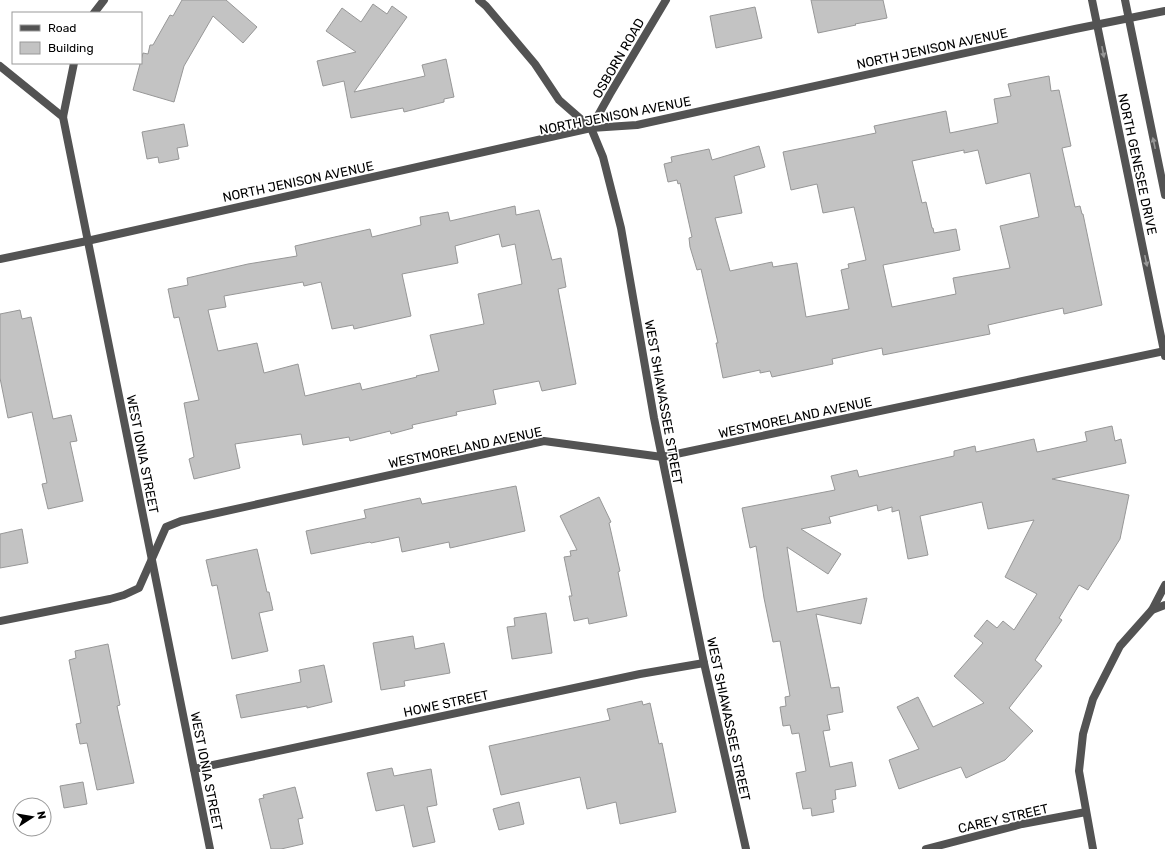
<svg xmlns="http://www.w3.org/2000/svg" width="1165" height="849" font-family="Rubik,sans-serif">
  <rect width="100%" height="100%" fill="#fff"/>
  <g fill="#c3c3c3" stroke="#979797" fill-rule="evenodd">
    <path d="M182,0h44l31,27 -14,16 -30,-27 -29,50 -10,36 -41,-12 10,-37 5,1 2,-9h3l17,-30 3,1z"/>
    <path d="M811,0h72l4,18 -32,6 1,1 -38,8z"/>
    <path d="M373,4l14,10 5,-8 15,11 -53,75 71,-16 -3,-11 24,-6 8,38 -10,2v3l-40,10 -1,-4 -52,10 -7,-37 -21,5 -6,-25 39,-9 -30,-21 16,-23 19,14z"/>
    <path d="M755,7l7,31 -46,10 -6,-32z"/>
    <path d="M1049,76l2,15 8,-1 12,56 -9,2 13,59 5,-1 2,8h1l19,91 -38,9 -1,-6 -75,17 2,9 -107,21 -1,-7 -50,11 1,5 -61,13 -2,-6 -10,2v-3l-37,8 -7,-35h2l-17,-74 -4,1 -7,-23 -1,-9 3,-1 -12,-54 -2,1 -1,-4 -9,2 -4,-18 8,-2 -1,-5 38,-8 3,11 47,-14 6,21 -31,9 8,37 -27,5 15,53 42,-9 1,5 24,-4 9,54 43,-8 -8,-39 8,-2 -1,-4 18,-4 -12,-53 -31,6 -6,-29 -26,6 -8,-38 93,-19 -2,-7 72,-15 4,22 48,-10 -4,-24 17,-3 -3,-12zM964,150v3l14,-3 8,34 44,-11 9,44 -39,9 10,42 -57,10 3,16 -64,13 -9,-42 77,-15 -4,-21 -22,4 -1,-5h-1l-6,-26 -4,1 -10,-42z"/>
    <path d="M184,124l4,22 -11,2 2,11 -20,4 -1,-6 -11,2 -5,-27z"/>
    <path d="M515,206l1,9 23,-5 13,50 9,-2 5,29 -8,2 18,95 -34,7 -3,-10 -46,9 3,14 -40,8 1,3 -45,10 1,3 -22,6 -1,-3 -40,10 -1,-4 -46,8 -2,-11 -66,10 5,24 -46,11 -5,-20 5,-2 -10,-54 15,-3 -20,-83 -5,1 -6,-29 20,-4 -1,-7 61,-14 49,-8 -2,-10 75,-17 2,8 49,-12 -1,-8 28,-5 2,9zM499,234l3,13 13,-3 7,40 -44,10 6,30 -54,11 9,36 -23,5 1,1 -55,13 -2,-7 -55,13 -7,-32 -34,9 -7,-30 -39,8 -10,-41 18,-3 -2,-11 79,-14 1,4 17,-4 11,47 21,-4 1,4 57,-13 -9,-42 56,-11 -3,-17z"/>
    <path d="M20,310l2,9 9,-2 22,102 18,-4 6,26 -7,1 13,59 -35,8 -6,-25 5,-1 -15,-71 -24,6 -8,-40v-64z"/>
    <path d="M1112,426l3,15 6,-2 5,24 -74,16 77,16 -9,44 -32,51 -9,-5 -20,33 3,2 -27,40 7,6 -33,42 24,23 -28,29 -39,18 -5,-11 -62,22 -10,-29 30,-11 -22,-42 21,-10 15,30 51,-24 -30,-27 29,-33 -9,-7 13,-16 10,8 6,-7 11,9 23,-36 -32,-17 29,-57 -46,9 -6,-27 -62,14 8,39 -20,4 -9,-49 -7,2v-5l-14,4 -1,-6 -48,12 2,6 -30,6 40,25 -13,20 -41,-27 10,65 70,-14 -6,26 -45,-10 15,74 8,-1 4,25 -16,3 3,15 -7,1 7,36 22,-5 4,24 -21,4 1,9 -4,1 2,12 -22,4 -1,-8 -8,1 -7,-36 10,-2 -7,-38 -7,1 -2,-9 -7,1 -3,-19 6,-1 -1,-9 5,-1 -10,-55 -7,1 -9,-44 -8,-52 -6,2 -8,-40 93,-18 -4,-14 26,-6 2,7 95,-21v-5l21,-5 1,6 58,-13 3,13 50,-11 -2,-9z"/>
    <path d="M516,486l9,45 -75,17 -1,-6 -47,10 -3,-15 -28,6 -1,-1 -59,12 -5,-23 60,-13 -2,-8 56,-12 2,6z"/>
    <path d="M599,497l12,25 -2,1 11,48 -2,1 9,44 -38,8 -1,-6 -14,3 -5,-25h3l-8,-39 7,-1 -1,-5 7,-1 -17,-34z"/>
    <path d="M22,529l6,34 -28,5v-34z"/>
    <path d="M257,549l10,43h2l4,18 -14,3 9,38 -36,8 -15,-74 -5,1 -6,-26z"/>
    <path d="M546,613l6,40 -40,6 -5,-32 8,-1 -1,-8z"/>
    <path d="M413,636l2,13 29,-6 6,30 -46,8 1,5 -24,4 -8,-47z"/>
    <path d="M108,644l12,61 -3,1 17,77 -37,7 -10,-47 -7,1 -4,-20 5,-1 -12,-63 7,-2 -1,-7z"/>
    <path d="M324,665l8,37 -25,6v-2l-66,12 -5,-23 65,-13 -2,-12z"/>
    <path d="M642,701l1,4 7,-2 9,41 3,-1 14,69 -56,12 -4,-22 -29,7 -7,-32 -79,18 -12,-49 121,-26 -3,-11z"/>
    <path d="M392,768l2,8 37,-7 6,36 -10,2 8,35 -22,5 -9,-42 -28,6 -9,-38z"/>
    <path d="M83,782l4,22 -23,4 -4,-22z"/>
    <path d="M295,787l8,31 -5,1 5,25 -22,5h-10l-12,-50 5,-1 -1,-3z"/>
    <path d="M519,802l5,22 -25,6 -6,-21z"/>
  </g>
  <g fill="none" stroke-linecap="round" stroke-linejoin="round">
    <g stroke="#535353" stroke-width="8">
      <path d="M479,0l7,6 49,58 24,36 32,28 12,29 18,71 33,190 50,245 42,186"/>
      <path d="M1092,0l73,356"/>
      <path d="M1125,0l40,195"/>
      <path d="M94,13l10,-13"/>
      <path d="M74,63l-11,54 147,732"/>
      <path d="M0,66l63,51"/>
      <path d="M591,128l19,-34 56,-94"/>
      <path d="M0,259l87,-18 504,-113 46,-3 438,-96 90,-18"/>
      <path d="M1152,610l13,-25"/>
      <path d="M0,621l110,-22 14,-4 15,-7 27,-61 15,-6 363,-80 118,16 503,-106"/>
      <path d="M194,769l446,-95 64,-11"/>
      <path d="M926,849l96,-25 64,-12"/>
      <path d="M1093,849l-14,-78 4,-37 10,-35 27,-53 32,-36 13,-5"/>
    </g>
  </g>
  <defs><path id="oneway-solid" d="M-6-.8H1V-3.2L6.5 0L1 3.2V.8H-6Z"/></defs>
  <g fill="#989898">
    <use href="#oneway-solid" transform="translate(1103 52) rotate(79)"/>
    <use href="#oneway-solid" transform="translate(1154 143) rotate(-102)"/>
    <use href="#oneway-solid" transform="translate(1146 261) rotate(78)"/>
  </g>
  <g text-anchor="middle" stroke-width="3.5" stroke-linejoin="round" paint-order="stroke">
    <g font-size="13" fill="#000" stroke="#fff">
      <text transform="translate(932 48) rotate(-12)" y="5">NORTH JENISON AVENUE</text>
      <text transform="translate(618 58) rotate(-60)" y="5">OSBORN ROAD</text>
      <text transform="translate(615 115) rotate(-11)" y="5">NORTH JENISON AVENUE</text>
      <text transform="translate(1138 164) rotate(78)" y="5">NORTH GENESEE DRIVE</text>
      <text transform="translate(298 181) rotate(-12)" y="5">NORTH JENISON AVENUE</text>
      <text transform="translate(664 402) rotate(80)" y="5">WEST SHIAWASSEE STREET</text>
      <text transform="translate(795 417) rotate(-12)" y="5">WESTMORELAND AVENUE</text>
      <text transform="translate(465 447) rotate(-12)" y="5">WESTMORELAND AVENUE</text>
      <text transform="translate(143 454) rotate(79)" y="5">WEST IONIA STREET</text>
      <text transform="translate(446 703) rotate(-12)" y="5">HOWE STREET</text>
      <text transform="translate(729 719) rotate(78)" y="5">WEST SHIAWASSEE STREET</text>
      <text transform="translate(207 771) rotate(79)" y="5">WEST IONIA STREET</text>
      <text transform="translate(1003 818) rotate(-13)" y="5">CAREY STREET</text>
    </g>
  </g>
  <rect x="12" y="12" width="130" height="52" fill="#ffffff" stroke="#999999"/>
  <rect x="20" y="25" width="20" height="6" fill="#535353" stroke="#999999"/>
  <text x="48" y="32" font-size="12" fill="#000000">Road</text>
  <rect x="20" y="42" width="20" height="12" fill="#c3c3c3" stroke="#999999"/>
  <text x="48" y="52" font-size="12" fill="#000000">Building</text>
  <g transform="translate(32 817) rotate(78)"><circle r="19" fill="#ffffff" stroke="#999999"/>
  <path d="M0-3L7 15L0 10L-7 15Z" fill="#000000"/>
  <text y="-6" font-size="11" font-weight="bold" text-anchor="middle" fill="#000000">N</text>
  </g>
</svg>
